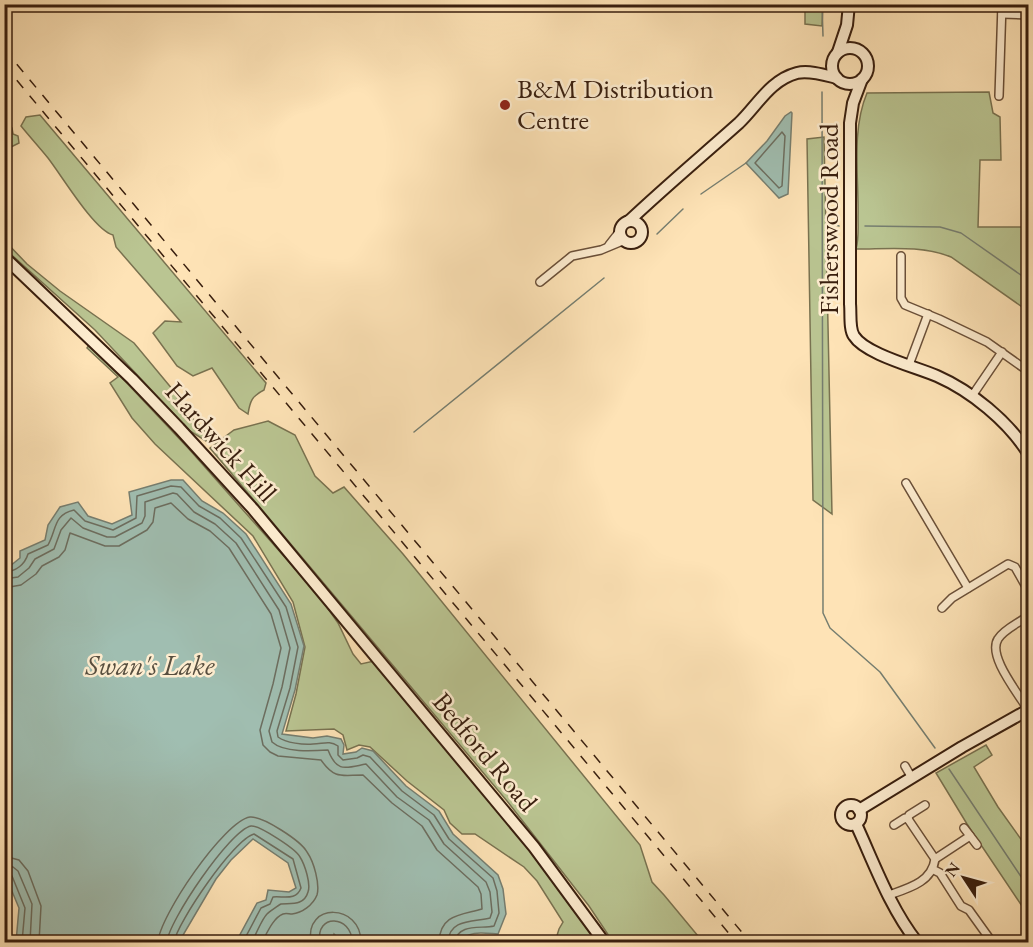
<svg xmlns="http://www.w3.org/2000/svg" width="1033" height="947" font-family="'EB Garamond',serif">
  <rect width="100%" height="100%" fill="#fee3b6"/>
  <filter id="stains"><feTurbulence type="fractalNoise" baseFrequency=".00333" numOctaves="4"/><feColorMatrix values="0 0 0 0 .2 0 0 0 0 .09 0 0 0 0 .02 0 0 0 .5 -.17"/></filter>
  <radialGradient id="worn" r=".72"><stop offset=".6" stop-color="#630" stop-opacity="0"/><stop offset="1" stop-color="#630" stop-opacity=".3"/></radialGradient>
  <g fill="#bac592" stroke="#797250" stroke-width="1.5">
    <path d="M805,5h18l-1,21 -17,-2z"/>
    <path d="M989,92l4,21 7,4 1,43h-21l-2,67h50v84l-77,-54c-29,-12 -63,-8 -95,-8 3,-10 2,-21 2,-32 1,-40 -7,-86 9,-124z"/>
    <path d="M40,115l226,268 -2,7c-12,6 -14,11 -16,24l-9,-6 -27,-40 -19,8 -16,-10 -24,-33 12,-12 16,1 -65,-75 -3,-12c-19,-5 -51,-59 -65,-77 -9,-11 -18,-21 -27,-32l5,-9z"/>
    <path d="M8,125l4,3 1,6 5,2 1,7 -14,7v-24z"/>
    <path d="M824,137l8,377 -19,-14 -6,-361z"/>
    <path d="M5,241l22,23 33,27 74,52 44,53 -1,5 30,33 -1,7 -16,-10 -95,-101 -90,-81z"/>
    <path d="M90,344l99,105 131,148 18,26 15,31 8,10 13,-3 153,182 71,99h-43l4,-13 4,-7 -26,-41 -13,-14 -49,-33h-13l-12,-11 -6,-13 -37,-29 -37,-34 -11,-2 -12,5 -4,-15 -9,-6 -48,2 10,-37 9,-47 -12,-45 -40,-66 -98,-92 -23,-26 -22,-35 8,-6 -31,-29z"/>
    <path d="M268,421l27,14 20,41 18,17 11,-6 59,67 237,291 12,37 12,13 39,47h-90l-24,-36 -82,-105 -297,-353 24,-18z"/>
    <path d="M986,745l6,10 -18,12 24,40 30,42v66l-61,-91 -31,-51z"/>
  </g>
  <g fill="#a0beb1" stroke="#767e70" stroke-width="1.5">
    <path d="M791,112l1,1 -4,81 -9,4 -33,-35 21,-22 18,-25z"/>
    <path d="M171,480h12l19,21 21,12 23,21 45,70 13,42 -9,44 -13,44 31,4 14,-2 14,3 3,6 -1,9 13,-2 6,-4 11,3 33,35 33,25 14,23 45,41 5,14 3,25 -8,20c-15,-1 -29,-4 -39,8h-121l1,-3 -5,-5 -2,8h-28l-3,-1 -3,1h-62l21,-39 9,-3 2,-10 21,2 7,-4 -8,-25 -35,-24 -22,21 -15,19 -37,63h-163l3,-34 -15,-36 1,-306h5l10,-8v-7l25,-11 3,-15 12,-18 18,-5 10,14 24,8 20,-9 -3,-23z"/>
  </g>
  <g fill="none" stroke-linecap="round" stroke-linejoin="round">
    <g stroke="#6c6e60" stroke-width="1.5">
      <path d="M782,132l3,4 -3,50 -3,2 -24,-25z"/>
      <path d="M4,572c12,0 21,-8 24,-18l20,-9c9,-16 5,-30 26,-35l11,11 28,9 23,-12 1,-22 34,-10 10,1 18,19 21,12 21,20 45,69 12,40 -8,41 -13,43 1,6c8,6 26,8 35,7 10,0 16,-4 25,2v9l5,5 14,-2 6,-3 7,2 32,34 32,24 15,24 44,39 4,13 2,22 -5,13c-13,3 -36,-3 -39,16"/>
      <path d="M4,579l14,-2 11,-9 6,-9 19,-10 7,-19 10,-12 12,10 24,9h8l27,-14 3,-7v-14l28,-9 4,1 17,18 21,12 21,19 43,67 11,38 -8,39 -13,44 3,11c12,11 41,9 56,8 9,23 17,18 38,14l31,33 32,23 15,24 42,38 4,10 2,20 -2,6c-17,4 -41,1 -42,24"/>
      <path d="M4,588l17,-3 15,-11 6,-8 17,-9 6,-7 5,-17 35,13h14l28,-16 6,-8 2,-14 16,-5 17,16 22,12 19,17 42,66 10,34 -8,36 -13,46 3,15 7,7 8,4 43,4c14,20 21,15 42,15l29,28 30,23 15,24 41,37 3,7 1,15c-20,6 -42,5 -43,33"/>
      <path d="M4,856l15,4 9,11 13,35 -2,36"/>
      <path d="M4,865l9,2 5,4 14,33 -2,38"/>
      <path d="M4,873l8,3 13,32 -3,34"/>
      <path d="M158,942c1,-25 66,-121 92,-125 13,-1 51,24 57,35 7,10 13,32 10,43 -4,10 -15,18 -25,19 -3,0 -6,-1 -9,0 -10,4 -16,19 -21,28"/>
      <path d="M167,942c1,-20 63,-112 84,-116 8,-1 45,23 49,31 5,8 11,27 8,35 -4,14 -17,11 -27,12 -2,1 -12,8 -14,10 -5,5 -12,22 -15,28"/>
      <path d="M174,942c3,-19 60,-103 80,-108l39,25 8,29c-5,13 -17,8 -28,9l-3,7 -9,4 -18,34"/>
      <path d="M311,942c-7,-40 50,-39 50,0"/>
      <path d="M320,942c-5,-29 32,-27 32,0"/>
    </g>
    <g stroke="#767e70" stroke-width="1.5">
      <path d="M822,4l1,32"/>
      <path d="M822,92l1,521 7,15 50,44 55,76"/>
      <path d="M701,194l45,-31"/>
      <path d="M825,218l6,6 8,2"/>
      <path d="M865,226l75,1 21,6 67,47"/>
      <path d="M657,234l26,-25"/>
      <path d="M414,432l190,-154"/>
      <path d="M949,769l79,118"/>
    </g>
    <defs>
      <g id="street">
        <path d="M1002,14l26,1"/>
        <path d="M999,96l3,-92"/>
        <path d="M609,245l11,-14"/>
        <path d="M901,256v42l4,7 34,14 48,23 41,29"/>
        <path d="M540,282l32,-26 29,-6 24,-10"/>
        <path d="M909,365l19,-51"/>
        <path d="M972,396l30,-44"/>
        <path d="M906,483l62,105"/>
        <path d="M942,608l10,-10 56,-34 7,3 13,23"/>
        <path d="M1028,710c-9,-16 -41,-54 -30,-71 6,-10 21,-16 30,-23"/>
        <path d="M905,766l7,12"/>
        <path d="M908,819l1,-4 16,-10"/>
        <path d="M964,828l13,17"/>
        <path d="M935,859l35,-23"/>
        <path d="M934,870l6,3 21,33 8,4 23,32"/>
        <path d="M889,895c20,-7 43,-13 46,-36l-27,-40 -3,-1 -11,7"/>
      </g>
      <g id="secondary">
        <circle cx="850" cy="66" r="18"/>
        <path d="M838,52l9,-27 2,-21"/>
        <path d="M862,79l-9,24 -3,20v181c1,9 -1,25 4,32 11,18 62,31 83,40 34,15 71,45 91,77"/>
        <path d="M629,221c36,-34 73,-65 110,-98 18,-17 31,-43 58,-50 12,-3 28,2 40,5"/>
        <circle cx="631" cy="232" r="11"/>
        <path d="M4,257l128,122 47,49 74,81 281,338 70,95"/>
        <circle cx="851" cy="815" r="10"/>
        <path d="M859,810l103,-63 66,-37"/>
        <path d="M856,824c18,39 34,84 61,118"/>
      </g>
    </defs>
    <use href="#street" stroke="#6a4f38" stroke-width="10"/>
    <use href="#secondary" stroke="#381e0e" stroke-width="14"/>
    <use href="#street" stroke="#feedd0" stroke-width="7"/>
    <use href="#secondary" stroke="#feedd0" stroke-width="10"/>
    <g stroke="#381e0e" stroke-width="1.5" stroke-dasharray="10 10" stroke-linecap="butt">
      <path d="M4,49l746,893"/>
      <path d="M4,65l732,877"/>
    </g>
  </g>
  <circle fill="#8f2418" stroke="#feedd0" stroke-width="2" cx="505" cy="105" r="6"/>
  <g text-anchor="middle" stroke-width="5" stroke-linejoin="round" paint-order="stroke">
    <g font-size="27" fill="#381e0e" stroke="#feedd0" text-anchor="start">
      <text x="517" y="98">B&amp;M Distribution<tspan x="517" dy="31">Centre</tspan></text>
    </g>
    <g font-size="27" fill="#381e0e" stroke="#feedd0">
      <text transform="translate(829 219) rotate(-90)" y="9">Fisherswood Road</text>
      <text transform="translate(221 442) rotate(48)" y="9">Hardwick Hill</text>
      <text transform="translate(485 752) rotate(50)" y="9">Bedford Road</text>
    </g>
    <g font-size="28" font-style="italic" fill="#574e3f" stroke="#feedd0">
      <text x="150" y="675">Swan's Lake</text>
    </g>
  </g>
  <rect width="1033" height="947" fill="none" stroke="#fee3b6" stroke-width="24"/>
  <rect x="6" y="6" width="1021" height="935" fill="none" stroke="#381e0e" stroke-width="3"/>
  <rect x="12" y="12" width="1009" height="923" fill="none" stroke="#381e0e" stroke-width="1.5"/>
  <g transform="translate(964 878) rotate(306)" stroke="#feedd0" stroke-width="4.5" paint-order="stroke">
  <path d="M0-4.5L10 22L0 15L-10 22Z" fill="#381e0e"/>
  <text y="-9" font-size="16" font-weight="bold" text-anchor="middle" fill="#381e0e">N</text>
  </g>
  <rect width="100%" height="100%" filter="url(#stains)"/>
  <rect width="100%" height="100%" fill="url(#worn)"/>
</svg>
